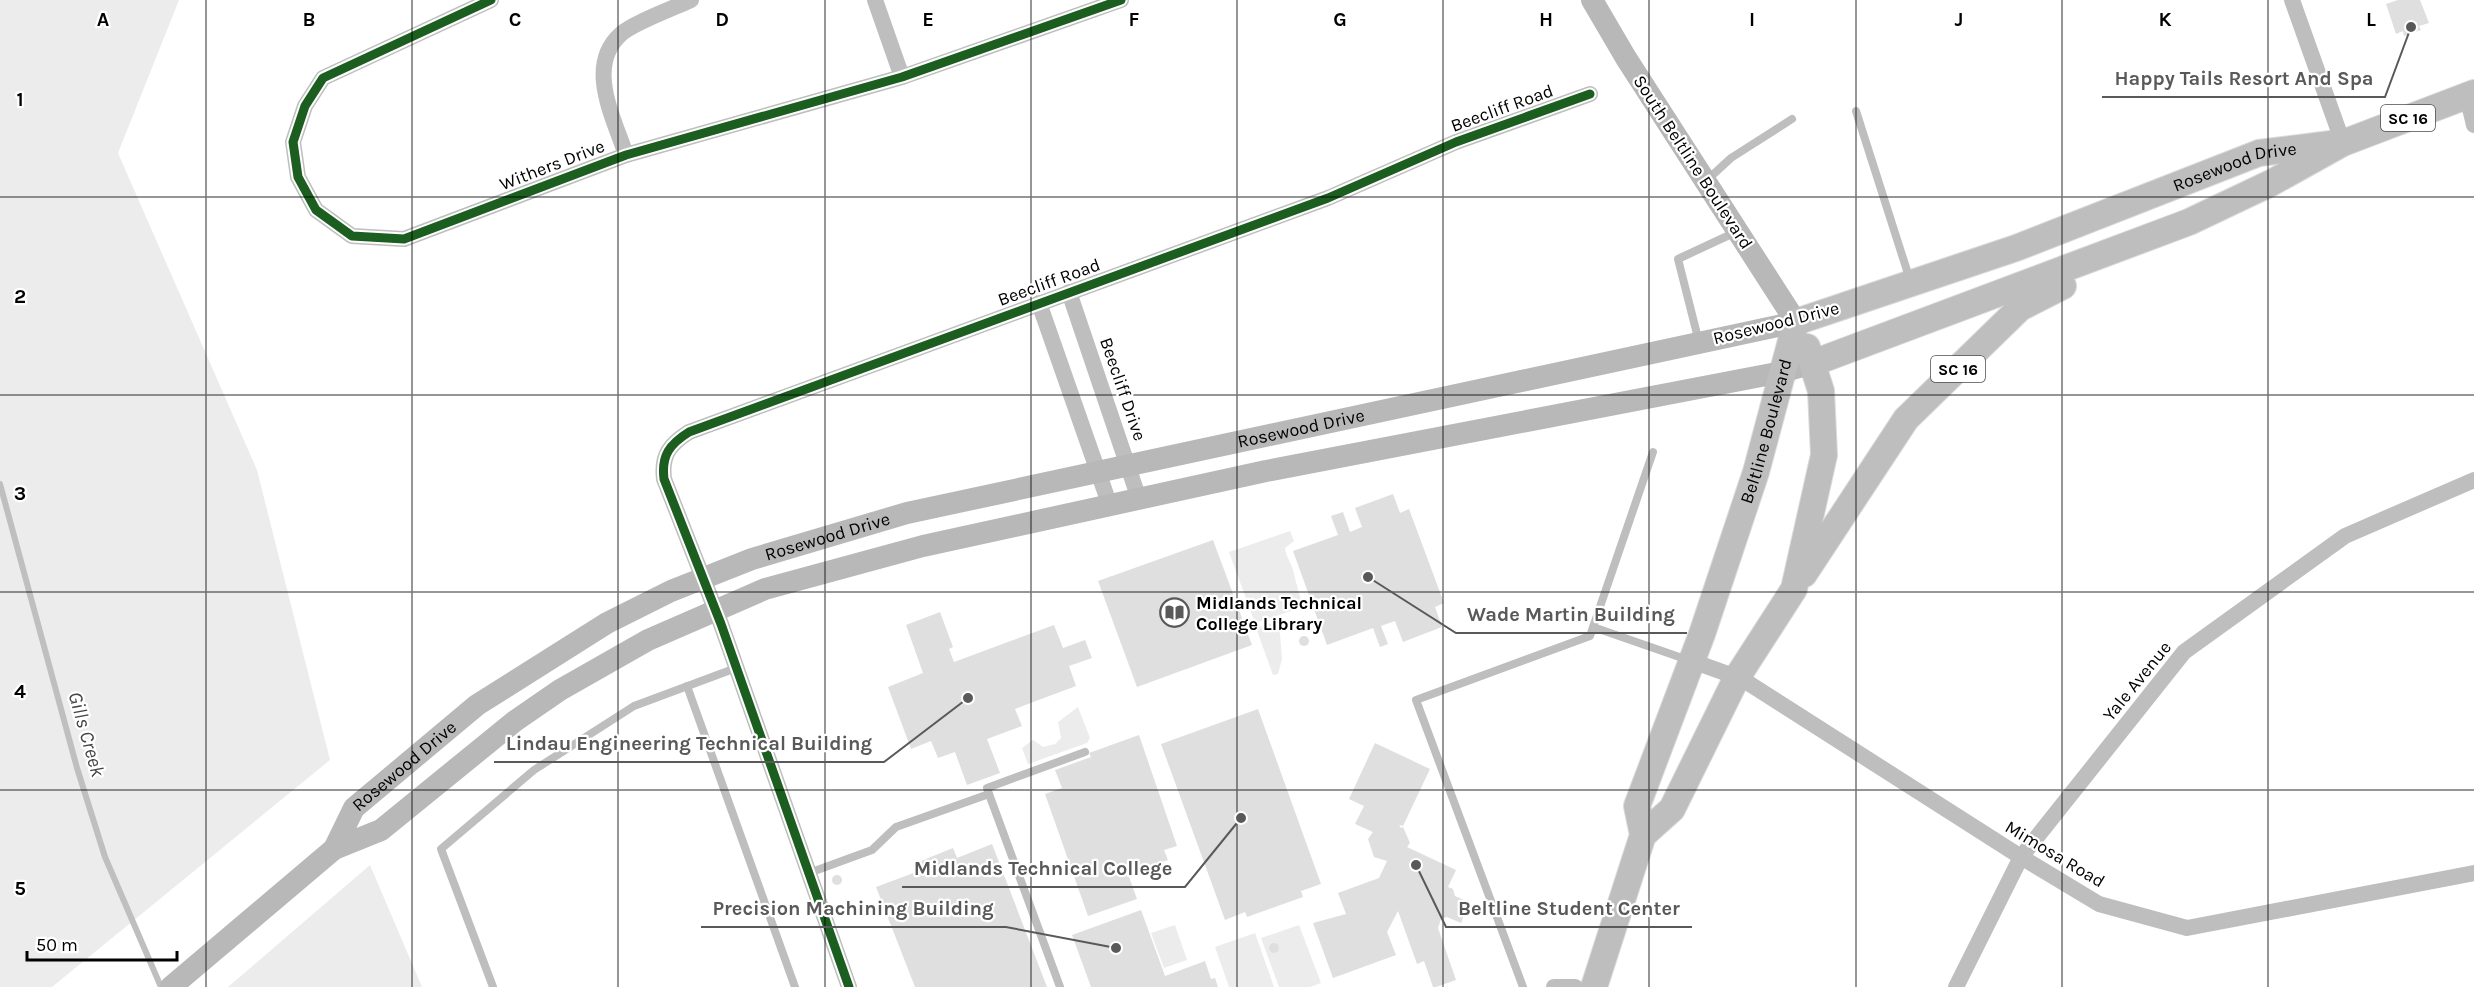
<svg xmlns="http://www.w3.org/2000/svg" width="2474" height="987" font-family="Karla,sans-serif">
  <rect width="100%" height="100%" fill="#fff"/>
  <g fill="#ececec">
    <path d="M0,0h179l-61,153 139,317 73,290 -278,227h-52z"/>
    <path d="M1290,531l4,10 -9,7c1,9 6,14 8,22 3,13 7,26 10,37l-48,16 -26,-71z"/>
    <path d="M1279,621l3,38 -4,15 -5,1 -17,-47z"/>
    <path d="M1078,707l12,31 -3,5 -59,21 -6,-16 11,-8 10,7 12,-3 6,-6 -3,-16z"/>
    <path d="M370,865l52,122h-194z"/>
    <path d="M1175,925l12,35 -23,8 -13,-35z"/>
    <path d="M1299,925l22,58 -11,4h-31l-18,-49z"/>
    <path d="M1255,933l19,54h-45l-14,-40z"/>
  </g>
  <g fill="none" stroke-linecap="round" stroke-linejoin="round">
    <path stroke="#bfbfbf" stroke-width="6" d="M0,484l77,284 28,89 56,130"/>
  </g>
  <g fill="#dfdfdf">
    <path d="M2398,0h22l9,23 -10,3 2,4 -17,6 -1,-5 -7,3 -10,-30z"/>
    <path d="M1393,494l7,19 9,-4 35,94 -9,4 7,20 -39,15 -8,-21 -14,5 7,18 -8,3 -7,-19 -46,17 -34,-94 45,-16 -7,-19 12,-4 7,20 12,-5 -7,-19z"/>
    <path d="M1213,540l39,105 -115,42 -39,-106z"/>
    <path d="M940,612l13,35 -4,2 5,13 100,-37 9,23 22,-8 7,18 -23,8 7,20 -61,23 7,17 -35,13 13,34 -33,12 -12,-33 -17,6 -7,-17 -20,8 -23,-62 35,-14 -17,-48z"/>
    <circle cx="1304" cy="641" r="5"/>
    <path d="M1258,709l63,175 -20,7 2,6 -56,20 -2,-5 -20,8 -64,-176z"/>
    <path d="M1139,735l38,111 -13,4 4,10 -40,14 9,25 -49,17 -43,-122 17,-6 -7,-18 36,-13 -2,-4z"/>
    <path d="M1375,743l55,26 -27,57 -4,-1 2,3 2,-1 7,16 -3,4 49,23 -8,17 5,2 2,7 14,6 -8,21 -14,-6 -6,2 -3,9 18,52 -20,7h-3l-9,-26 -7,3 -19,-53 -11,21 9,23 -63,23 -20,-55 33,-9 -8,-21 41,-15 8,-17 -13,-4 -6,-18 5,-7 -18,-8 9,-18 -15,-7z"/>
    <path d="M992,844l55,143h-132l-39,-100 48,-18 -3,-8 32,-13 4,10z"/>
    <circle cx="837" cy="880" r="5"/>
    <path d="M1141,910l24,66 40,-15 6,18 4,-1 3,9h-127l-19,-52z"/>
    <circle cx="1274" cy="948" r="5"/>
  </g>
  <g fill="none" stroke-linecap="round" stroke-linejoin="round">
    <defs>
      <g id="primary">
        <path id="s2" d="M1796,322l220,-74 243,-95 72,-9"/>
        <path d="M1813,363l376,-141 82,-39 72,-40 131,-50"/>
        <path d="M1804,574l102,-155 114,-111 43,-22"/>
        <path d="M1643,835l29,-26 64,-130 58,-90 30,-134 -3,-64 -14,-44"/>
        <path id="s3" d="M1594,987l49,-152 -6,-29 65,-172 54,-162 40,-150"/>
      </g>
    </defs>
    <use href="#primary" stroke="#dbdbdb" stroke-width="28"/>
    <g stroke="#bebebe" stroke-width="8">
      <path d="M1856,111l54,169"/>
      <path d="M1706,181l25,-23 61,-39"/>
      <path d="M1699,342l-21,-83 58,-27"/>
      <path d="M1593,627l95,33"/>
      <path d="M687,686l108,301"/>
      <path d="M989,794l-2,-6 98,-36"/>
      <path d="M809,873l63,-23 24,-23 93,-33 71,193"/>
      <path d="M493,987l-52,-138 93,-79 100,-64 102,-38"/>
      <path d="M1523,987l-107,-287 174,-64 63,-184"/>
    </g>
    <g stroke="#bebebe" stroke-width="16">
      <path d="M491,0l-168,78 -18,28 -12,36 5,35 18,33 36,26 52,3 222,-84 276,-78 219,-77"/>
      <path d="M875,0l27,77"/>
      <path d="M2292,0l51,143"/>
      <path d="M2467,96l7,29"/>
      <path d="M626,155c-12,-37 -41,-89 -5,-121 12,-11 53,-26 70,-34"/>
      <path d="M1069,292l70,207"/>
      <path d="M1039,303l71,203"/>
      <path d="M1692,661l50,18 279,178 78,47 88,24 287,-55"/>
      <path d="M849,987l-128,-363 -57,-145c-3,-24 6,-35 25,-47l639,-234 128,-56 134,-48"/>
      <path d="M1554,987h21"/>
      <path d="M1956,987l65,-130 163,-205 161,-116 129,-56"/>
    </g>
    <g stroke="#b8b8b8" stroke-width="22">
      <path id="s1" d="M334,849l20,-41 123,-103 130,-82 64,-32 81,-32 155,-46 889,-191 -170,-264 -34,-58"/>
      <path d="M171,987l163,-138 47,-19 134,-109 45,-31 88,-50 117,-51 158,-43 343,-75 516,-99 31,-9"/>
    </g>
    <use href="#primary" stroke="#bebebe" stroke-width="26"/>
    <defs>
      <g id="cycleway">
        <path d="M491,0l-168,78 -18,28 -12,36 5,35 18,33 36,26 52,3 222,-84 276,-78 219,-77"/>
        <path d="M849,987l-128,-363 -57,-145c-3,-24 6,-35 25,-47l639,-234 128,-56 134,-48"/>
      </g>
    </defs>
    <use href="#cycleway" stroke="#fff" stroke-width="13"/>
    <use href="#cycleway" stroke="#1b5e20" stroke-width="9"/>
  </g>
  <path fill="none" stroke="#000" stroke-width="1.5" stroke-opacity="0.55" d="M206,0v987M412,0v987M618,0v987M825,0v987M1031,0v987M1237,0v987M1443,0v987M1649,0v987M1856,0v987M2062,0v987M2268,0v987M0,197h2474M0,395h2474M0,592h2474M0,790h2474"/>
  <defs>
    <symbol id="library-ring" viewBox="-11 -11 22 22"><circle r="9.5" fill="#fff" stroke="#595959" stroke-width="1.5"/><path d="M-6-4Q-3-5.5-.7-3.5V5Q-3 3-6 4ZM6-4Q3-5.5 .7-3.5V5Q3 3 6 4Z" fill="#595959"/></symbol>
  </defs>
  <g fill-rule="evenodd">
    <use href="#library-ring" x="1158" y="596" width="33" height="33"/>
  </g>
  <g text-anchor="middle" stroke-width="4.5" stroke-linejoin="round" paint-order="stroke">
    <g fill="#fff" stroke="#4c4c4c" stroke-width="1.5">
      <rect x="2381" y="105" width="54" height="26" rx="4.5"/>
      <rect x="1931" y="356" width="54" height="26" rx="4.5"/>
    </g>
    <g font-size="16" font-weight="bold" fill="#000">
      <text x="2408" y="124">SC 16</text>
      <text x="1958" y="375">SC 16</text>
    </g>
    <g font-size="18" fill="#000" stroke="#fff">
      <text transform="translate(1502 108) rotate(-20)" y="6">Beecliff Road</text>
      <text transform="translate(1693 162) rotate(57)" y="6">South Beltline Boulevard</text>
      <text transform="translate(552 165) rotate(-21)" y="6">Withers Drive</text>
      <text dy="6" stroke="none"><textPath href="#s2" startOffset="466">Rosewood Drive</textPath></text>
      <text transform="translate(1049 282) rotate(-20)" y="6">Beecliff Road</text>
      <text transform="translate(1776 323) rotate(-14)" y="6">Rosewood Drive</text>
      <text transform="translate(1123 389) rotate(71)" y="6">Beecliff Drive</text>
      <text dy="6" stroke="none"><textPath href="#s1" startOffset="1083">Rosewood Drive</textPath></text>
      <text dy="6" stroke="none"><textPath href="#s3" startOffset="586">Beltline Boulevard</textPath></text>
      <text dy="6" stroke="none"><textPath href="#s1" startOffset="597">Rosewood Drive</textPath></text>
      <text transform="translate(2137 681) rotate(-51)" y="6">Yale Avenue</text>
      <text dy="6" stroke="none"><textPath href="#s1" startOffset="111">Rosewood Drive</textPath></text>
      <text transform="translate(2055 854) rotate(31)" y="6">Mimosa Road</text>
    </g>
    <g font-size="18" font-weight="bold" fill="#000" stroke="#fff" text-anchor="start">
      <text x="1196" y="609">Midlands Technical<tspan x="1196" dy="21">College Library</tspan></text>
    </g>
    <g font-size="20" font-style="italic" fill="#444" stroke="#fff">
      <text transform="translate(87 734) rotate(74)" y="7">Gills Creek</text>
    </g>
  </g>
  <g font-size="20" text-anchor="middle" font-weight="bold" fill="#000" stroke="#fff" stroke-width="4.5" stroke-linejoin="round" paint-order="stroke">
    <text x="103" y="26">A</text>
    <text x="309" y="26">B</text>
    <text x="515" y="26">C</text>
    <text x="722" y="26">D</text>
    <text x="928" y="26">E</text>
    <text x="1134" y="26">F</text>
    <text x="1340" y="26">G</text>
    <text x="1546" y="26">H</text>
    <text x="1752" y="26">I</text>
    <text x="1959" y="26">J</text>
    <text x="2165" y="26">K</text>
    <text x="2371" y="26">L</text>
    <text x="20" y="106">1</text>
    <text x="20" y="303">2</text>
    <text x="20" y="500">3</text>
    <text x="20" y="698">4</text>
    <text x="20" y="895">5</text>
  </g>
  <path fill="none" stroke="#595959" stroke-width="2" d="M2411 27L2385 97H2102M1368 577L1456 633H1687M968 698L884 762H494M1241 818L1185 887H902M1116 948L1006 927H701M1416 865L1446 927H1692"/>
  <g fill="#595959" stroke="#fff" stroke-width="2">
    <circle cx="2411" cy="27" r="6"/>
    <circle cx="1368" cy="577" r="6"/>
    <circle cx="968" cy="698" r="6"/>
    <circle cx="1241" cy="818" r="6"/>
    <circle cx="1116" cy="948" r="6"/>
    <circle cx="1416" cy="865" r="6"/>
  </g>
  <g font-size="20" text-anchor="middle" font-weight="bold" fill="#595959" stroke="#fff" stroke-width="4.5" stroke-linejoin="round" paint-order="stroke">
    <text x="2244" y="85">Happy Tails Resort And Spa</text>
    <text x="1571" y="621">Wade Martin Building</text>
    <text x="689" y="750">Lindau Engineering Technical Building</text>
    <text x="1043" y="875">Midlands Technical College</text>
    <text x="853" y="915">Precision Machining Building</text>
    <text x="1569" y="915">Beltline Student Center</text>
  </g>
  <path d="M27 951v9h150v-9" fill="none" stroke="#000000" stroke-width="3"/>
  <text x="36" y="951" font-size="18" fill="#000000" stroke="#ffffff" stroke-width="4.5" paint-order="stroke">50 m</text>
</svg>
